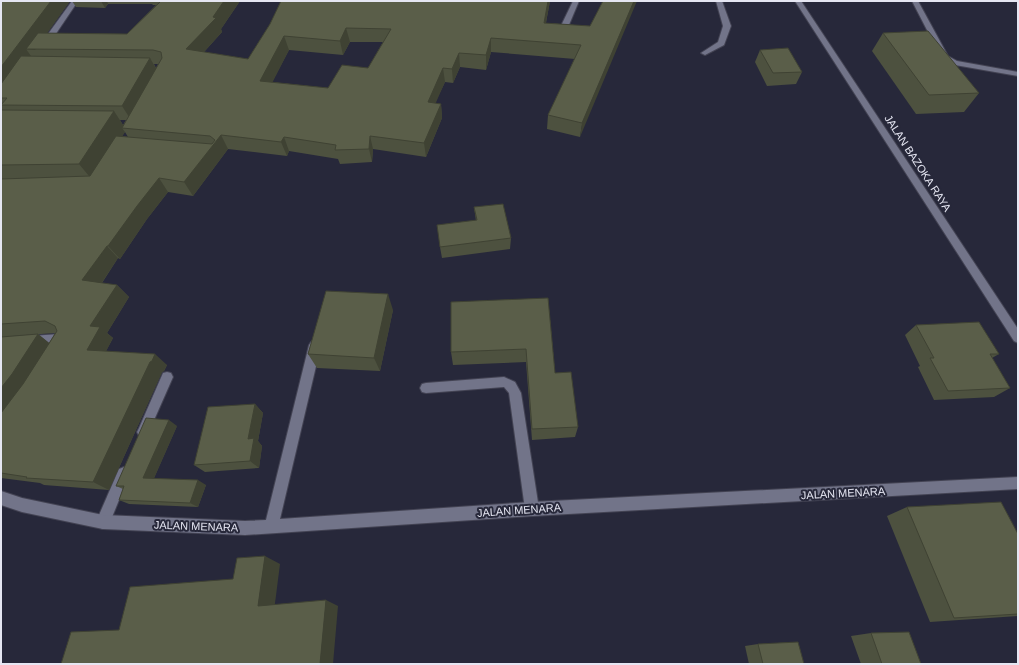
<svg xmlns="http://www.w3.org/2000/svg" width="1019" height="665" font-family="Helvetica,sans-serif">
  <rect width="100%" height="100%" fill="#27283a"/>
  <g fill="none" stroke-linecap="round" stroke-linejoin="round">
    <defs>
      <g id="service">
        <path d="M573,1h6l-13,31 -1,2h-6l-1,-2z"/>
        <path d="M716,1h6l9,25 -7,19 -19,10 -4,-2 17,-11 5,-16z"/>
        <path d="M167,372l4,1 2,4 -26,59 -4,2 -4,-2 -2,-4 2,-4 24,-55z"/>
        <path d="M504,377l11,5 6,11 18,116 -2,5 -5,2 -5,-2 -2,-5 -16,-116 -5,-6 -78,6 -4,-1 -2,-4 2,-4 4,-1z"/>
        <path d="M124,467l5,2 1,4 -22,54 -5,2 -5,-2 -2,-5 23,-53z"/>
      </g>
      <g id="minor">
        <path d="M72,1h6l-31,46h-6l-1,-2z"/>
        <path d="M795,1h6l217,328v14l-4,-2z"/>
        <path d="M912,1h6l30,55 9,5 61,11v4l-63,-11 -13,-6z"/>
        <path d="M60,334l8,3 2,3 -2,3 -67,5v-10z"/>
        <path d="M315,340l4,2 2,3 -41,174 252,-17 486,-25v12l-486,27 -287,19 -142,-6 -81,-17 -21,-7v-14l21,7 81,17 142,6 21,-1 43,-175 2,-3z"/>
      </g>
    </defs>
    <use href="#service" stroke="#434353" stroke-width="2"/>
    <use href="#minor" stroke="#434353" stroke-width="2"/>
    <use href="#service" fill="#727489" fill-rule="evenodd"/>
    <use href="#minor" fill="#727489" fill-rule="evenodd"/>
  </g>
  <g fill="#4d513f" fill-rule="evenodd">
    <path d="M1,1h69l-23,32 80,1 29,-29h-3l-1,-1h-44l-3,4 -29,-1 -4,-6h168l-19,28 1,3 -18,20 44,7 22,-35 11,-23h269l-4,22 44,3 13,-25 -23,136 -33,-8 1,-14 27,-56 -84,-7 -5,18 -26,-3 -7,16 -8,-1 -10,21 6,1 1,14 -16,39 -53,-8 -1,13 -32,2 -2,-5 -49,-8 -2,5 -59,-7 -35,47 -25,-4 -21,27 -27,40 -2,-1 -16,25 15,2 12,12 -22,36 6,5 -7,13 61,14 -3,6 -2,1 -53,118 -65,-5 -4,-2 -39,-5v-141l37,-3 11,9 6,-10 -54,4zM350,42h33l-15,26 -40,20 -56,-6 17,-32 54,5zM154,64h4l-2,4zM120,120h6l-3,5zM125,132l3,5 -6,-1z"/>
    <path d="M883,33l96,60 -15,19 -48,2 -44,-63z"/>
    <path d="M760,50l42,22 -6,12 -29,2 -12,-24z"/>
    <path d="M474,207l37,31 -1,11 -68,9 -2,-11 36,-26z"/>
    <path d="M548,298l7,75 23,54 -3,10 -43,3 -6,-78 -73,3 -2,-13z"/>
    <path d="M393,310l-13,61 -63,-3 -9,-14z"/>
    <path d="M916,325l83,29 -7,4 18,30 -16,9 -60,3 -16,-33 2,-1 -15,-31z"/>
    <path d="M255,404l8,9 -5,28 4,5 -3,22 -54,4 -11,-7z"/>
    <path d="M177,426l-23,52 52,7 -8,22 -69,-3 -10,-4 4,-11 -7,-3z"/>
    <path d="M907,507l111,27v82l-88,6 -43,-106z"/>
    <path d="M871,633l50,31h-60l-10,-28z"/>
    <path d="M758,644l46,20h-55l-4,-18z"/>
  </g>
  <g fill="#3f4233">
    <path d="M51,1h19l-35,49 -9,-1 5,7 -30,41v-30z"/>
    <path d="M101,1h6l1,3 -3,4z"/>
    <path d="M224,1h16l-19,28 1,3 -28,31 -8,-14 27,-32z"/>
    <path d="M548,1h2l-7,36 1,-14z"/>
    <path d="M634,1h3l-57,136 2,-14z"/>
    <path d="M346,28l4,14 -7,13 -3,-14z"/>
    <path d="M284,36l5,14 -23,45 -6,-14z"/>
    <path d="M491,38v14l-5,18v-15z"/>
    <path d="M459,53l1,14 -7,16 -1,-14z"/>
    <path d="M150,58l8,14 -27,48 -9,-14z"/>
    <path d="M443,68l2,14 -15,34 -2,-14z"/>
    <path d="M441,104l1,14 -16,39 -2,-14z"/>
    <path d="M114,111l11,17h-3l3,4 -31,50 -15,-18z"/>
    <path d="M221,135l7,14 -35,47 -9,-14z"/>
    <path d="M370,136l3,13 -1,13 -3,-13z"/>
    <path d="M284,137l5,14 -2,5 -6,-14z"/>
    <path d="M159,178l9,14 -21,27 -27,40 -12,-13 29,-40z"/>
    <path d="M107,246l11,12 -23,35 -13,-13z"/>
    <path d="M117,285l12,12 -22,36 6,5 -12,23 -14,-11 3,-24z"/>
    <path d="M388,294l5,16 -13,61 -6,-13z"/>
    <path d="M38,334l15,12 -52,76v-34z"/>
    <path d="M155,354l12,11 -3,6 -2,1 -53,118 -16,-8 57,-120z"/>
    <path d="M255,404l8,9 -5,28 4,5 -3,22 -9,-7 -2,-22z"/>
    <path d="M169,420l8,6 -25,57 -9,-5z"/>
    <path d="M198,480l8,5 -8,22 -8,-4z"/>
    <path d="M265,556l15,8 -6,47 -16,-5z"/>
    <path d="M326,600l12,6 -5,58h-13z"/>
  </g>
  <g fill="#5a5e49" stroke="#3f4233" fill-rule="evenodd">
    <path d="M1,1h50l-50,66z"/>
    <path d="M161,1h63l-11,16 3,1 -30,31 62,10 22,-35 11,-23h267l-4,22 46,3 13,-25h31l-52,122 -34,-8 33,-70 -90,-7 -5,17 -27,-2 -7,16 -9,-1 -15,34 13,2 -17,39 -54,-7 -1,13 -34,1 1,-5 -52,-8 -3,5 -60,-7 -37,47 -25,-4 -22,28 -29,40h-1l-25,34 35,5 -27,41 10,1 -13,23 68,4 -3,7 -2,1 -57,120 -67,-4 1,-1 -26,-4v-60l22,-29 34,-53 -2,-5 -10,-5 -44,3v-145l89,-3 26,-40 96,8 3,-4 -5,-4 -88,-8 40,-70 -1,-6 -8,-2 -127,-1 12,-16 89,1zM346,28l45,1 -23,39 -26,-3 -14,23 -68,-7 24,-45 56,5z"/>
    <path d="M928,31l51,62 -50,2 -46,-62z"/>
    <path d="M788,48l14,24 -29,1 -13,-23z"/>
    <path d="M21,56l129,2 -28,48 -121,-1 6,-7h-6v-14z"/>
    <path d="M1,110l113,1 -35,53 -78,1z"/>
    <path d="M503,204l8,34 -71,9 -3,-22 40,-5 -3,-13z"/>
    <path d="M326,291l62,3 -14,64 -66,-4z"/>
    <path d="M548,298l7,75 16,-1 7,55 -46,2 -6,-80 -75,3v-50z"/>
    <path d="M979,322l20,32h-9l20,34 -62,3 -18,-33h4l-18,-33z"/>
    <path d="M38,334l-26,40 -11,14v-51z"/>
    <path d="M255,404l-7,35 6,-1 -4,23 -56,4 14,-58z"/>
    <path d="M146,418l23,2 -26,58 55,2 -8,23 -71,-3 5,-14h-8z"/>
    <path d="M1001,502l17,32v80l-64,4 -47,-111z"/>
    <path d="M265,556l-7,50 68,-6 -6,64h-259l10,-32 48,-2 11,-43 103,-8 4,-21z"/>
    <path d="M909,632l12,32h-39l-11,-31z"/>
    <path d="M798,642l6,22h-41l-5,-20z"/>
  </g>
  <g text-anchor="middle" stroke-width="4" stroke-linejoin="round" paint-order="stroke">
    <g font-size="11" fill="#e5e6f2" stroke="#27283a">
      <text transform="translate(918 163) rotate(57)" y="4">JALAN BAZOKA RAYA</text>
      <text transform="translate(843 493) rotate(-3)" y="4">JALAN MENARA</text>
      <text transform="translate(519 510) rotate(-4)" y="4">JALAN MENARA</text>
      <text transform="translate(196 526) rotate(2)" y="4">JALAN MENARA</text>
    </g>
  </g>
  <rect width="1019" height="665" fill="none" stroke="#e5e6f2" stroke-width="4"/>
</svg>
